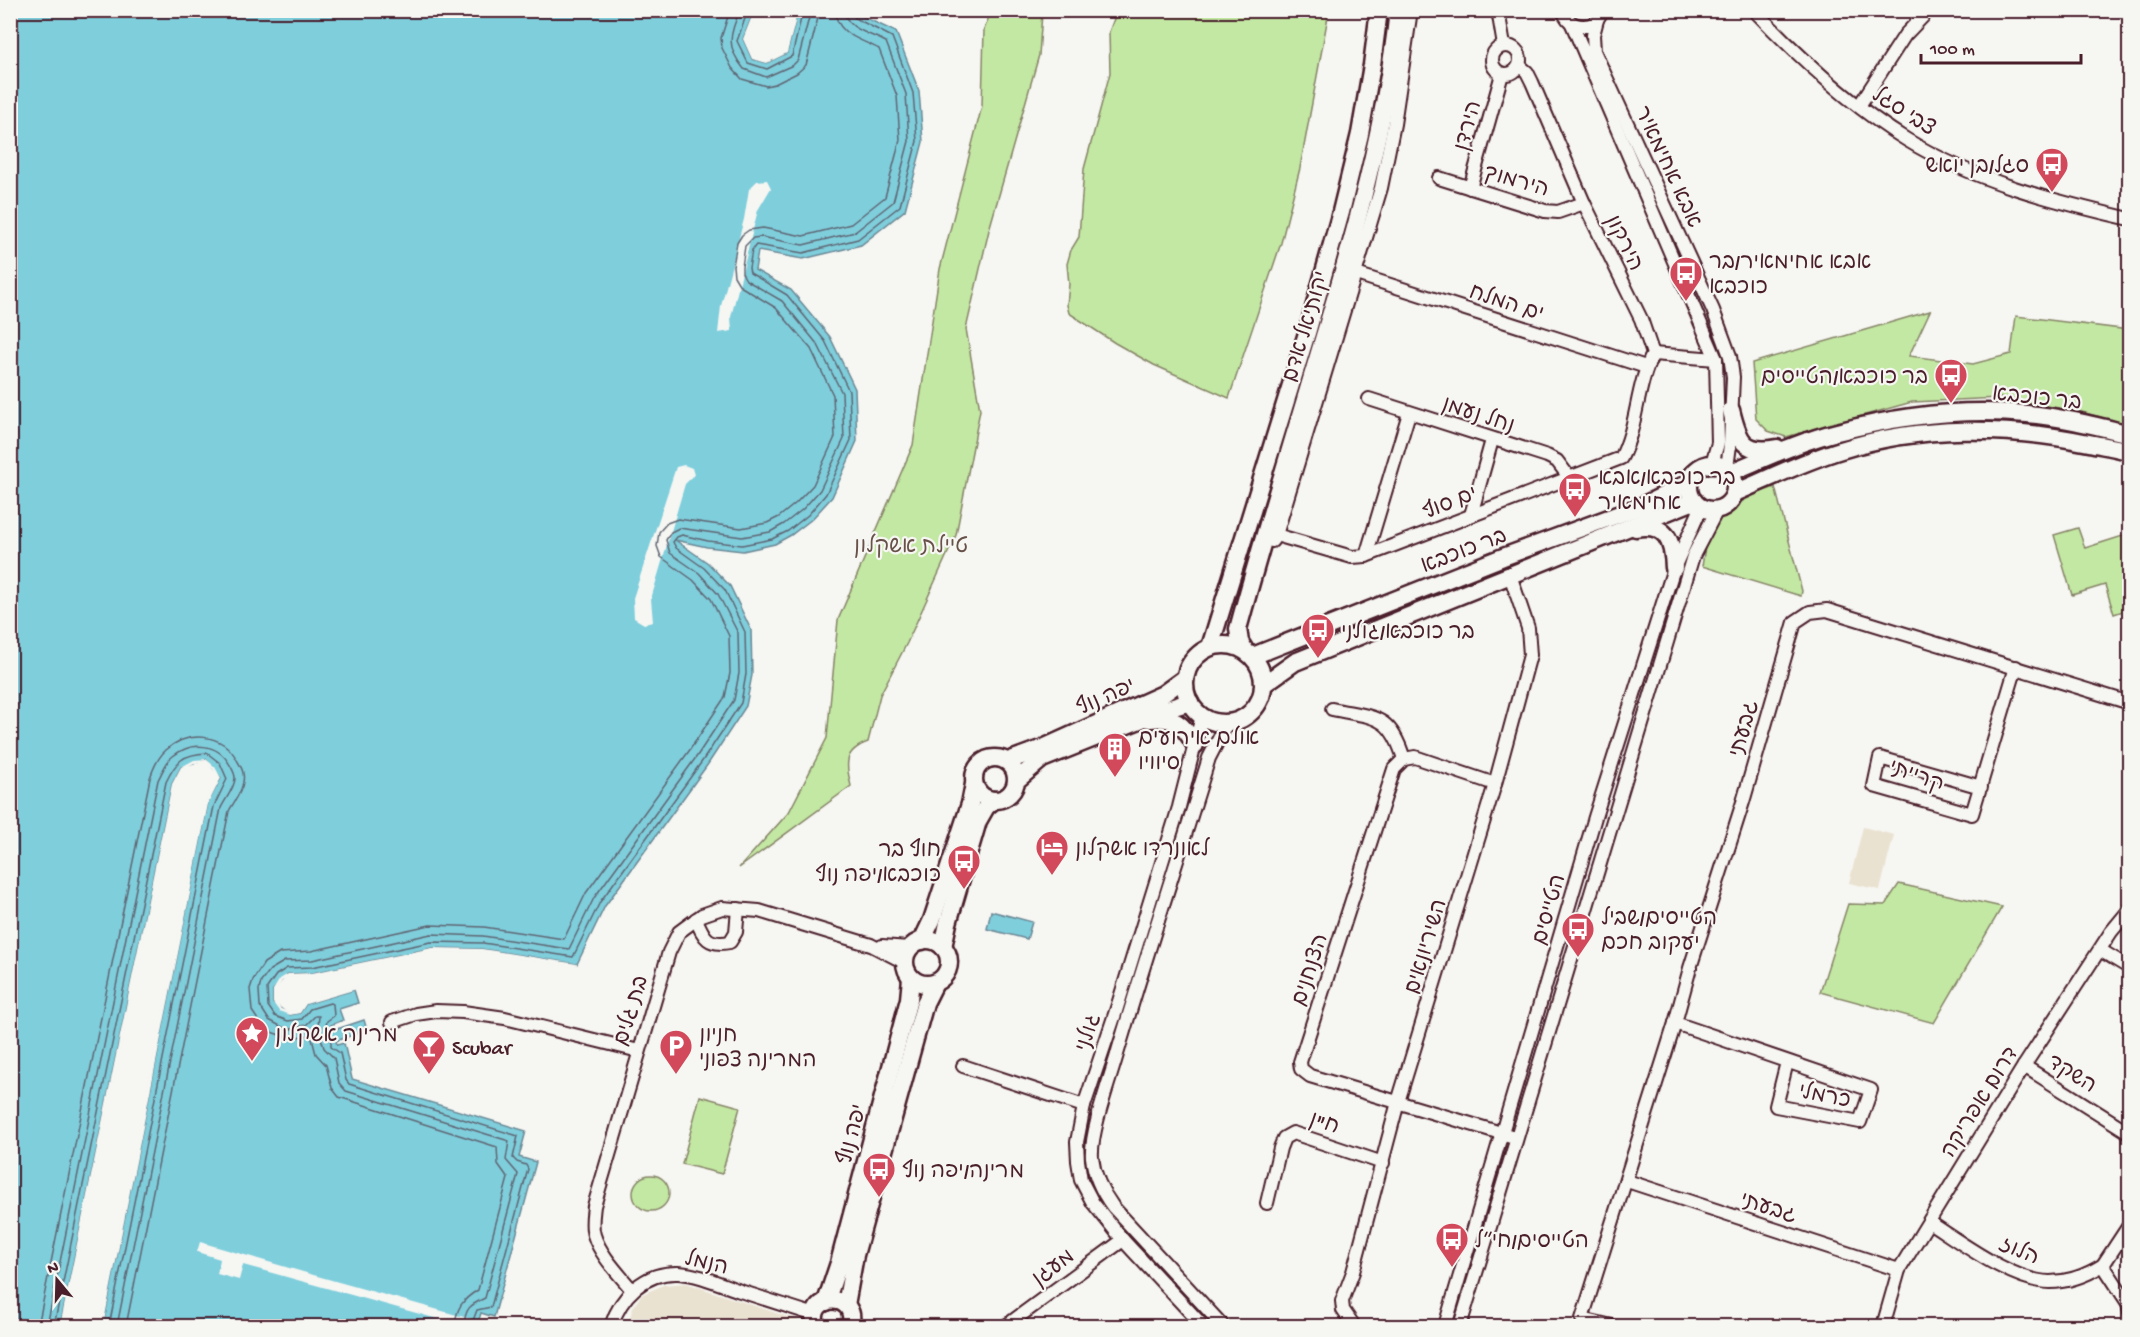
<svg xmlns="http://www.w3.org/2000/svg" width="2140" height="1337" font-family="'Gochi Hand','Playpen Sans Hebrew',sans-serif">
  <rect width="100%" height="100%" fill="#f6f6f2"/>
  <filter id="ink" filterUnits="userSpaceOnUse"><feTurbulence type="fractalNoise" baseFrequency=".0167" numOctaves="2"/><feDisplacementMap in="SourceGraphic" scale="12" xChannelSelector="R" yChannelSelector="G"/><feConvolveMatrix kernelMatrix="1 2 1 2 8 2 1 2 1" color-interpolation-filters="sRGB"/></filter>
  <g filter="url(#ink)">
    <g fill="#eae2d1">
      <path d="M1863,827l31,8 -14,55 -31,-7z"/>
      <path d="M686,1283l114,38 -1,5h-172l6,-18 8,-13 22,-10z"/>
    </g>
    <g fill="#c3e8a3" stroke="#868467" stroke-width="1.5">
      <path d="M991,11h54l-3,2 -3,42 -50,175 -23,99 14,81 -24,125 -49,108 -27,52 -12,47c-25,9 -22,22 -17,44l-112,82 50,-56 38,-74 11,-118 75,-175 27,-176 42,-163 2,-76z"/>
      <path d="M1117,11h212l-29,157 -19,75 -52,155 -75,-33 -39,-22 -46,-30 -2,-8 2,-21 -2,-20 4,-14 8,-13 5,-68 26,-96 -1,-41z"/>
      <path d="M1930,311l-21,45 64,8 38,-10 5,-38 113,14v95l-47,-13 -82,-14 -88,4 -126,35 -18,-6 -12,-12 -4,-56z"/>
      <path d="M1775,487l27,104 -1,5 -99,-30c2,-9 2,-20 6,-29 11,-27 40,-41 67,-50z"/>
      <path d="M2078,528l7,20 44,-14v75l-15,5 -9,-29 -33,10 -18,-60z"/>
      <path d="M1899,884l103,23 -68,116 -114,-31 28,-88 37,1z"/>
      <path d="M700,1096l40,11 -18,67 -40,-10z"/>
      <circle cx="651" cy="1193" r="18"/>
    </g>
    <g fill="#7fcedc" stroke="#6a8895" stroke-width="1.5">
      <path d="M10,11h744l-11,28 9,20 15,4 20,-10 11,-42h53l45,21 23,59 4,51 -18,68 -44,35 -58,14 -45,-8 -3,19 36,20 39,47 25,52 2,52 -25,56 -20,22 -21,16 -16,9 -32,7 -36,-4 -32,-7 33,23 22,23 21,44 1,45 -6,31 -38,58 -103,142 -28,58 -95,-15 -50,-1 -120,25 -24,1 -15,16v13l17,12 10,-2 6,-9 48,-14 4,13 -19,6 4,11 -12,5 3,5 30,-10 3,10 -31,11 1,4 7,-2 8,36 174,52 -7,26 17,5 -42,155 -13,-4 -4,13h-374l105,-523 13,-25 -15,-19 -25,8 -9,17 -112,542h-49z"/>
      <path d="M991,911l41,11 -5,17 -40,-10z"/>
    </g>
    <g fill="#f6f6f2">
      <path d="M757,10l-11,29 9,18 12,3 18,-9 10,-41 3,1 -11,42 -20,10 -15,-4 -9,-20 11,-28z"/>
      <path d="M767,180l4,8 -13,22 -27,107 1,14 -14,2 3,-27 23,-87 5,-30 8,-8z"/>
      <path d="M684,465l8,3 2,7 -9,9 -34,115 2,23 -9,2 -10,-6 -1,-20 43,-131z"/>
      <path d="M206,759l9,8 6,11 -13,26 -105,522h-3l105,-523 13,-25 -5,-9 -8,-7 -11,1 -11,6 -9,16 -111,541h-3l112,-542 9,-17 13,-7z"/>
      <path d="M432,948l50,1 95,15 -1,3 -94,-15 -50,-1 -119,25 -24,1 -7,4 -6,9v12l5,7 9,3 8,-2 7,-9 48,-14 4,2 -51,15 -6,9 -10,2 -11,-4 -6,-8v-13l7,-11 8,-5 24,-1z"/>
      <path d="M200,1242l110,32 168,47 -1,5h-14l-220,-61 -4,15 -22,-6 3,-15 -23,-7z"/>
    </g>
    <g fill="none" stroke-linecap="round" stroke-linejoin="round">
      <g stroke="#5f6572" stroke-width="1.5">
        <path d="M730,10l-9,28 1,10 10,20 10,11 24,7 9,-2 22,-11 9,-8 14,-55"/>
        <path d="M740,10c-10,25 -15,36 4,59l22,8 27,-12 5,-5 13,-50"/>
        <path d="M748,10l-11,31 11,22 19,6 25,-13 11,-46"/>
        <path d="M38,1326l112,-548c3,-9 8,-21 16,-28 22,-20 57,-17 71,10 4,7 8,13 6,22 -1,10 -9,20 -14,29l-103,515"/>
        <path d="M47,1326l111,-546c4,-7 8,-19 15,-24 19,-15 45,-13 57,9 2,4 5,8 5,13 0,10 -10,21 -14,30l-104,518"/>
        <path d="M54,1326l112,-544c10,-21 17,-28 41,-29l13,10 7,16 -13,27 -105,520"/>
        <path d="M455,1326c1,-18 8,-27 23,-36l30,-112 -10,-14 -1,-17 -158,-50 -7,-9 -6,-23 -10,-11 -5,-19 -22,3 -18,-6 -9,-6 -10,-15 -2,-22 3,-9 11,-17 16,-10 31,-2 119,-26 54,2 80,12 22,-46 103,-142 36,-54 5,-24 -1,-37 -18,-37 -18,-19 -32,-23 -4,-11 2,-14 8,-9 11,-4 63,9 26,-5 12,-6 17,-14 17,-18 22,-48 -2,-42 -22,-46 -35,-41 -36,-22 -6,-10 -1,-10 4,-23 5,-8 7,-5 14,-2 40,8 48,-12 34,-27 15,-57 -3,-44 -18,-47c-18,-10 -43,-14 -44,-39"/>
        <path d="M464,1326c1,-18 6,-21 21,-28l33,-124 -12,-14 3,-19 -163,-50 -7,-8 -5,-25 -10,-10 -6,-21 1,-11h-4l-9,9 -15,4 -7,-1 -15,-8 -9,-14 -1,-16 2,-8 9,-12 15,-9 27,-1 119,-26 52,2 86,13 25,-51 103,-142 37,-56 5,-27 -1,-40 -20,-39 -19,-21 -29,-20 -4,-13 5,-8 8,-4 63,9 28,-5 14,-8 19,-15 17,-19 24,-51 -2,-46 -24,-48 -36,-44 -36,-21 -4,-7v-6l3,-21 8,-8 8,-1 42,8 52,-13 38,-30 16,-61 -3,-47 -20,-52c-14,-8 -41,-13 -42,-32"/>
        <path d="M471,1326l6,-16 14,-3 37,-138 -2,-4 -9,-3 -4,-4 5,-22 -169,-52 -3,-4 -6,-27 -9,-6v-11l-5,-10 1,-5 7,-5 -1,-12 -3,-1 -20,6 -8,10 -14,2 -13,-5 -7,-10 -1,-18 9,-13 11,-7 25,-1 119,-25 52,1 90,14 27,-55 103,-142 38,-57 5,-29 -1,-42 -20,-42 -21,-22 -28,-20 -3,-6 4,-5 5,-2 26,6 34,4 30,-6 16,-8 20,-16 18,-21 25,-54 -2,-49 -24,-50 -38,-46 -37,-22 -1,-5 3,-18 4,-5 47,8 55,-14 42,-33 17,-65 -4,-48 -21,-56 -37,-19 -4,-8"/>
      </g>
      <defs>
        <g id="minor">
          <path d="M1498,10l6,36"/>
          <path d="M1563,10c5,15 17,19 31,14l9,-14"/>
          <path d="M1754,10c45,47 97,96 153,130 67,41 146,61 223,79"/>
          <path d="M1597,20l-4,15 1,16 119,259 17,46 3,21 -3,68 -3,23"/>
          <path d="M1572,24l144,335 2,84 -6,20"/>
          <circle cx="1506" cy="60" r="14"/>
          <path d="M1859,106l46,-71 24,-25"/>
          <path d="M1439,178l106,33 13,1 26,-9"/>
          <path d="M1470,188l32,-114"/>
          <path d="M1356,274l290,93"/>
          <path d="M1653,354l63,5"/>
          <path d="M1369,399l178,57 10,5 12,16"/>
          <path d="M1471,515l21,-75"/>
          <path d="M1276,535l76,22 14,-1 255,-98c17,-33 15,-72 32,-104l-12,-35 -57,-116 -52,-121 -5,-10 -7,-6"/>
          <path d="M1272,541l4,-6 105,-347 13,-64 17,-114"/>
          <path d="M1366,556l43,-143"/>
          <path d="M1332,709c42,9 58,4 72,50"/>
          <path d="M1202,716l-23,91 -63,204 -32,95 -7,36 1,19 3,19 12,23 30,37 80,86"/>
          <path d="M1495,784l-80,-27 -11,2 -10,10 -94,293 1,7 9,7 201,60"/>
          <path d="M1981,787l-101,-29 -6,28 98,28 44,-147"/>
          <path d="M696,919c8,19 12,27 34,23l6,-10 2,-23"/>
          <path d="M882,946l27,2"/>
          <path d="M2100,950l30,18"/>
          <path d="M392,1022l24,-8 20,-3 27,1 42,6 134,33"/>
          <path d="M1675,1023l196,67 -11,32 -84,-16 11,-44"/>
          <path d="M963,1066l121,40"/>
          <path d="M2024,1066l106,67"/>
          <path d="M1627,1181l272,89"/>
          <path d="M1267,1203l13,-55 4,-10 9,-5 90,30"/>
          <path d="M1929,1222c30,19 84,60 121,60 19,0 37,-7 53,-17"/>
          <path d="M2130,1224l-27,41 25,38 2,10"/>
          <path d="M632,1290c-13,-16 -32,-35 -38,-55 -3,-9 -1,-20 0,-29l75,-254 10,-20 23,-17 20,-7 37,3 112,34 33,17"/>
          <path d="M611,1326c10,-30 33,-54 67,-53 21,1 42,11 62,18 25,8 50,16 75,24"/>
          <path d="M1006,1326l117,-86"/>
          <path d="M1223,1326l-110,-119c-11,-15 -19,-31 -21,-50 -2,-25 19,-80 26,-106 29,-98 61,-195 91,-293l18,-35"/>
          <path d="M1354,1326l-11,-16 -1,-9 11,-29 45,-170 97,-318 35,-129 -2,-27 -18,-53"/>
          <path d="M1445,1326l150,-509 79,-249 27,-60"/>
          <path d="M1460,1326l233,-770 24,-46"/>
          <path d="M1612,1326l-30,-7 93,-296 15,-55 53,-166 52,-180 15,-10 17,-2 303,93"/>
          <path d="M1883,1326l16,-56 125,-204 87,-134 19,-23"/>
        </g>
        <g id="major">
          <path d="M1731,410c7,29 12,45 46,38"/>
          <circle cx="1712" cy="487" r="23"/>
          <path d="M1731,472c34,-14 70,-31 106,-40 61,-16 127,-24 190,-18 35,3 69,12 103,20"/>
          <path d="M1735,493c35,-15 69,-32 106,-43 79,-25 167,-24 248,-7 14,3 28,4 41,9"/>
          <path d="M1636,528c31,-6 37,14 38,40"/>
          <circle cx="1224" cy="684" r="39"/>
          <path d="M1210,647l97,-314 34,-121 19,-78 12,-69 7,-55"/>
          <path d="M1245,650l-5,-8 -2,-13c26,-95 55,-189 83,-283 33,-110 65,-221 77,-336"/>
          <path d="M1253,656l250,-99 141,-52 45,-22"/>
          <path d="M1264,684l31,-22 399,-161"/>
          <path d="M1149,719c25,-3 34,4 46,26"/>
          <circle cx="995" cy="779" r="21"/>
          <path d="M1008,761l35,-13 120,-54 22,-16"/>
          <path d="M1017,780l25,-21 125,-50 23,-7"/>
          <circle cx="927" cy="962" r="22"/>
          <path d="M922,941l10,-21 38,-116 4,-20"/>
          <path d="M943,947l5,-24 30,-102 8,-14 8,-7"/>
          <path d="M826,1302l13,-39 70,-264 2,-21"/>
          <path d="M846,1305l9,-50 70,-252 10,-20"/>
          <path d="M816,1326c-10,-34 44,-34 34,0"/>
        </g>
      </defs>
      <use href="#minor" stroke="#4a1f2b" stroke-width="16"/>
      <use href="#major" stroke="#4a1f2b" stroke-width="21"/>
      <use href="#minor" stroke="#f6f6f2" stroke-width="12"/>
      <use href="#major" stroke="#f6f6f2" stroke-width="16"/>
    </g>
  </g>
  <defs>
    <symbol id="bus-pin" viewBox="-11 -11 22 30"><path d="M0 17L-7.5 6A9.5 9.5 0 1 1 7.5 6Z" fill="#d1495b" stroke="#f6f6f2"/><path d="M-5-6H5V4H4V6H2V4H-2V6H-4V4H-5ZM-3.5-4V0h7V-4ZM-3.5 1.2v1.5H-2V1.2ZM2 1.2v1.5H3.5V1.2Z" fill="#fff"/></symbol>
    <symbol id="building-pin" viewBox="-11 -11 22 30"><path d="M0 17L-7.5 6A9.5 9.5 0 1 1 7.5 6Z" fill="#d1495b" stroke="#f6f6f2"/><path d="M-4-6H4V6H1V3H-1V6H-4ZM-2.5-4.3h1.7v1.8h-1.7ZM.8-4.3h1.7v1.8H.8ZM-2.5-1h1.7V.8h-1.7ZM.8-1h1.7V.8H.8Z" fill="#fff"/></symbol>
    <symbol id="hotel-pin" viewBox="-11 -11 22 30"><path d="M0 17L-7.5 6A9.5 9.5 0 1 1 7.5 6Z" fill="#d1495b" stroke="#f6f6f2"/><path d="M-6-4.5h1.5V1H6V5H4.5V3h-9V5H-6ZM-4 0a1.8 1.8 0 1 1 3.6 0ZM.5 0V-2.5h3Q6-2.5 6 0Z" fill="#fff"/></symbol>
    <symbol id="sight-pin" viewBox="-11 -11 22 30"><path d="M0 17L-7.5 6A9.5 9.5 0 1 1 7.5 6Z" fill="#d1495b" stroke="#f6f6f2"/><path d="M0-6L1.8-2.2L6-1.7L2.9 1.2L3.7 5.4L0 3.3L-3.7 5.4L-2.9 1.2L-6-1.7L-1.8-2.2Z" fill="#fff"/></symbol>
    <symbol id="bar-pin" viewBox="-11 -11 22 30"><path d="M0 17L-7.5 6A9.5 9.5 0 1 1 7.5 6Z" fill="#d1495b" stroke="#f6f6f2"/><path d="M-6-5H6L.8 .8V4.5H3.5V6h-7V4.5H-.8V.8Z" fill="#fff"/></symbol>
    <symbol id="parking-pin" viewBox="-11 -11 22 30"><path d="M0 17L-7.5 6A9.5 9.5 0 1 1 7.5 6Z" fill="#d1495b" stroke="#f6f6f2"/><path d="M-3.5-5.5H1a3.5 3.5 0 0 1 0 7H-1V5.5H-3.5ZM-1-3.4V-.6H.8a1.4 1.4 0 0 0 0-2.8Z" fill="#fff"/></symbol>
  </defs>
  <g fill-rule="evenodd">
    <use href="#bus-pin" x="2033" y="145" width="38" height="52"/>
    <use href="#bus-pin" x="1667" y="254" width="38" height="52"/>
    <use href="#bus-pin" x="1932" y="356" width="38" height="52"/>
    <use href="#bus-pin" x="1556" y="470" width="38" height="52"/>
    <use href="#bus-pin" x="1299" y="611" width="38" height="52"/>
    <use href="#building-pin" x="1096" y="730" width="38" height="52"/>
    <use href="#hotel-pin" x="1033" y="828" width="38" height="52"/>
    <use href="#bus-pin" x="945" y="842" width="38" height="52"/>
    <use href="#bus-pin" x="1559" y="910" width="38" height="52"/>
    <use href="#sight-pin" x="233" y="1014" width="38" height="52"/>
    <use href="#bar-pin" x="410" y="1027" width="38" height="52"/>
    <use href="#parking-pin" x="657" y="1027" width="38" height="52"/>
    <use href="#bus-pin" x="860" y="1150" width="38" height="52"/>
    <use href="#bus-pin" x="1433" y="1220" width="38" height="52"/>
  </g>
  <g text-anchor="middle" stroke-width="4.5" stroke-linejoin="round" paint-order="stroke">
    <g font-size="22" fill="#4a1f2b" stroke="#f6f6f2">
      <text transform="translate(1905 110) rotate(33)" y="8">צבי סגל</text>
      <text transform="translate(1466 125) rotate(-74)" y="8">הירדן</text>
      <text transform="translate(1670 166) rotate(65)" y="8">אבא אחימאיר</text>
      <text transform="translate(1517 179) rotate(16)" y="8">הירמוך</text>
      <text transform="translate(1626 242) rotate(64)" y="8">הירקון</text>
      <text transform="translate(1507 301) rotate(18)" y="8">ים המלח</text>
      <text transform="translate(1304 326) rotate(-73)" y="8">יקותיאל אדם</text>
      <text transform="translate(2037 396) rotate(6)" y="8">בר כוכבא</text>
      <text transform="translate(1479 413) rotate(18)" y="8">נחל נעמן</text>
      <text transform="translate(1449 501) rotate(-21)" y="8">ים סוף</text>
      <text transform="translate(1463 549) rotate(-21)" y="8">בר כוכבא</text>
      <text transform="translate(1105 695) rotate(-24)" y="8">יפה נוף</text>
      <text transform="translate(1742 728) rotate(-74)" y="8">גבעתי</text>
      <text transform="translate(1917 774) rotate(20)" y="8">קרייתי</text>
      <text transform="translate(1547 909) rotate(-74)" y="8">הטייסים</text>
      <text transform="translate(1424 946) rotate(-73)" y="8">השיריונאים</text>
      <text transform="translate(1308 969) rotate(-72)" y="8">הצנחנים</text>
      <text transform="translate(629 1010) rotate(-73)" y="8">בת גלים</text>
      <text transform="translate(1086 1032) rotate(-72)" y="8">גולני</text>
      <text transform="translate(2073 1072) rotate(32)" y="8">השקד</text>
      <text transform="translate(1825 1094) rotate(11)" y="8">כרמלי</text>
      <text transform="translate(1978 1101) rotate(-58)" y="8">דרום אפריקה</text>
      <text transform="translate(1325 1121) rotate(18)" y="8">ח"ן</text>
      <text transform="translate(850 1134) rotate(-75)" y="8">יפה נוף</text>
      <text transform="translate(1769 1206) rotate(18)" y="8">גבעתי</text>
      <text transform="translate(2020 1249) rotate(22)" y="8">הלוז</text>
      <text transform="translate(707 1261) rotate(13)" y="8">הנמל</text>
      <text transform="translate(1052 1266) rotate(-37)" y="8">מעגן</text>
    </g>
    <g font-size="22" fill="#4a1f2b" stroke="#f6f6f2" text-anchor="start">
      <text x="2029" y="172" text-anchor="end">סגל/בן יואש</text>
      <text x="1709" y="268">אבא אחימאיר/בר<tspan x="1709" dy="25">כוכבא</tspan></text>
      <text x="1928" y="383" text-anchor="end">בר כוכבא/הטייסים</text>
      <text x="1598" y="484">בר כוכבא/אבא<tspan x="1598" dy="25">אחימאיר</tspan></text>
      <text x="1341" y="638">בר כוכבא/גולני</text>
      <text x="1138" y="744">אולם אירועים<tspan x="1138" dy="25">סיוויו</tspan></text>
      <text x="1075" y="855">לאונרדו אשקלון</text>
      <text x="941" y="856" text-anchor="end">חוף בר<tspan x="941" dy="25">כוכבא/יפה נוף</tspan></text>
      <text x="1601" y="924">הטייסים/שביל<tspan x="1601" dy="25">יעקוב חכם</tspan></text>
      <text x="275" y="1041">מרינה אשקלון</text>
      <text x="699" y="1041">חניון<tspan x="699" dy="25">המרינה צפוני</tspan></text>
      <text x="452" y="1054">Scubar</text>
      <text x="902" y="1177">מרינה/יפה נוף</text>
      <text x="1475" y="1247">הטייסים/חי״ל</text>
    </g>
    <g font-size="22" fill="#685149" stroke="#f6f6f2">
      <text x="911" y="552">טיילת אשקלון</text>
    </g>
  </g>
  <rect width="2140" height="1337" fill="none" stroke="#f6f6f2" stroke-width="36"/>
  <rect x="18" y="18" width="2104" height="1301" fill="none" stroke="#4a1f2b" stroke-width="2" filter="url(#ink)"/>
  <g transform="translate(57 1280) rotate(341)" stroke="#f6f6f2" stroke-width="4.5" paint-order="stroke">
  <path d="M0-4.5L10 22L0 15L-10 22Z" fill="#4a1f2b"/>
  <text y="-9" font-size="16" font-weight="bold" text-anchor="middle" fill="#4a1f2b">N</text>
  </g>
  <path d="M1921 54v9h160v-9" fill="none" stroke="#4a1f2b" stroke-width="3"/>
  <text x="1930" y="54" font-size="18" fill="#4a1f2b" stroke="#f6f6f2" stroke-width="4.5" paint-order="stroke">100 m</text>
</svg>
